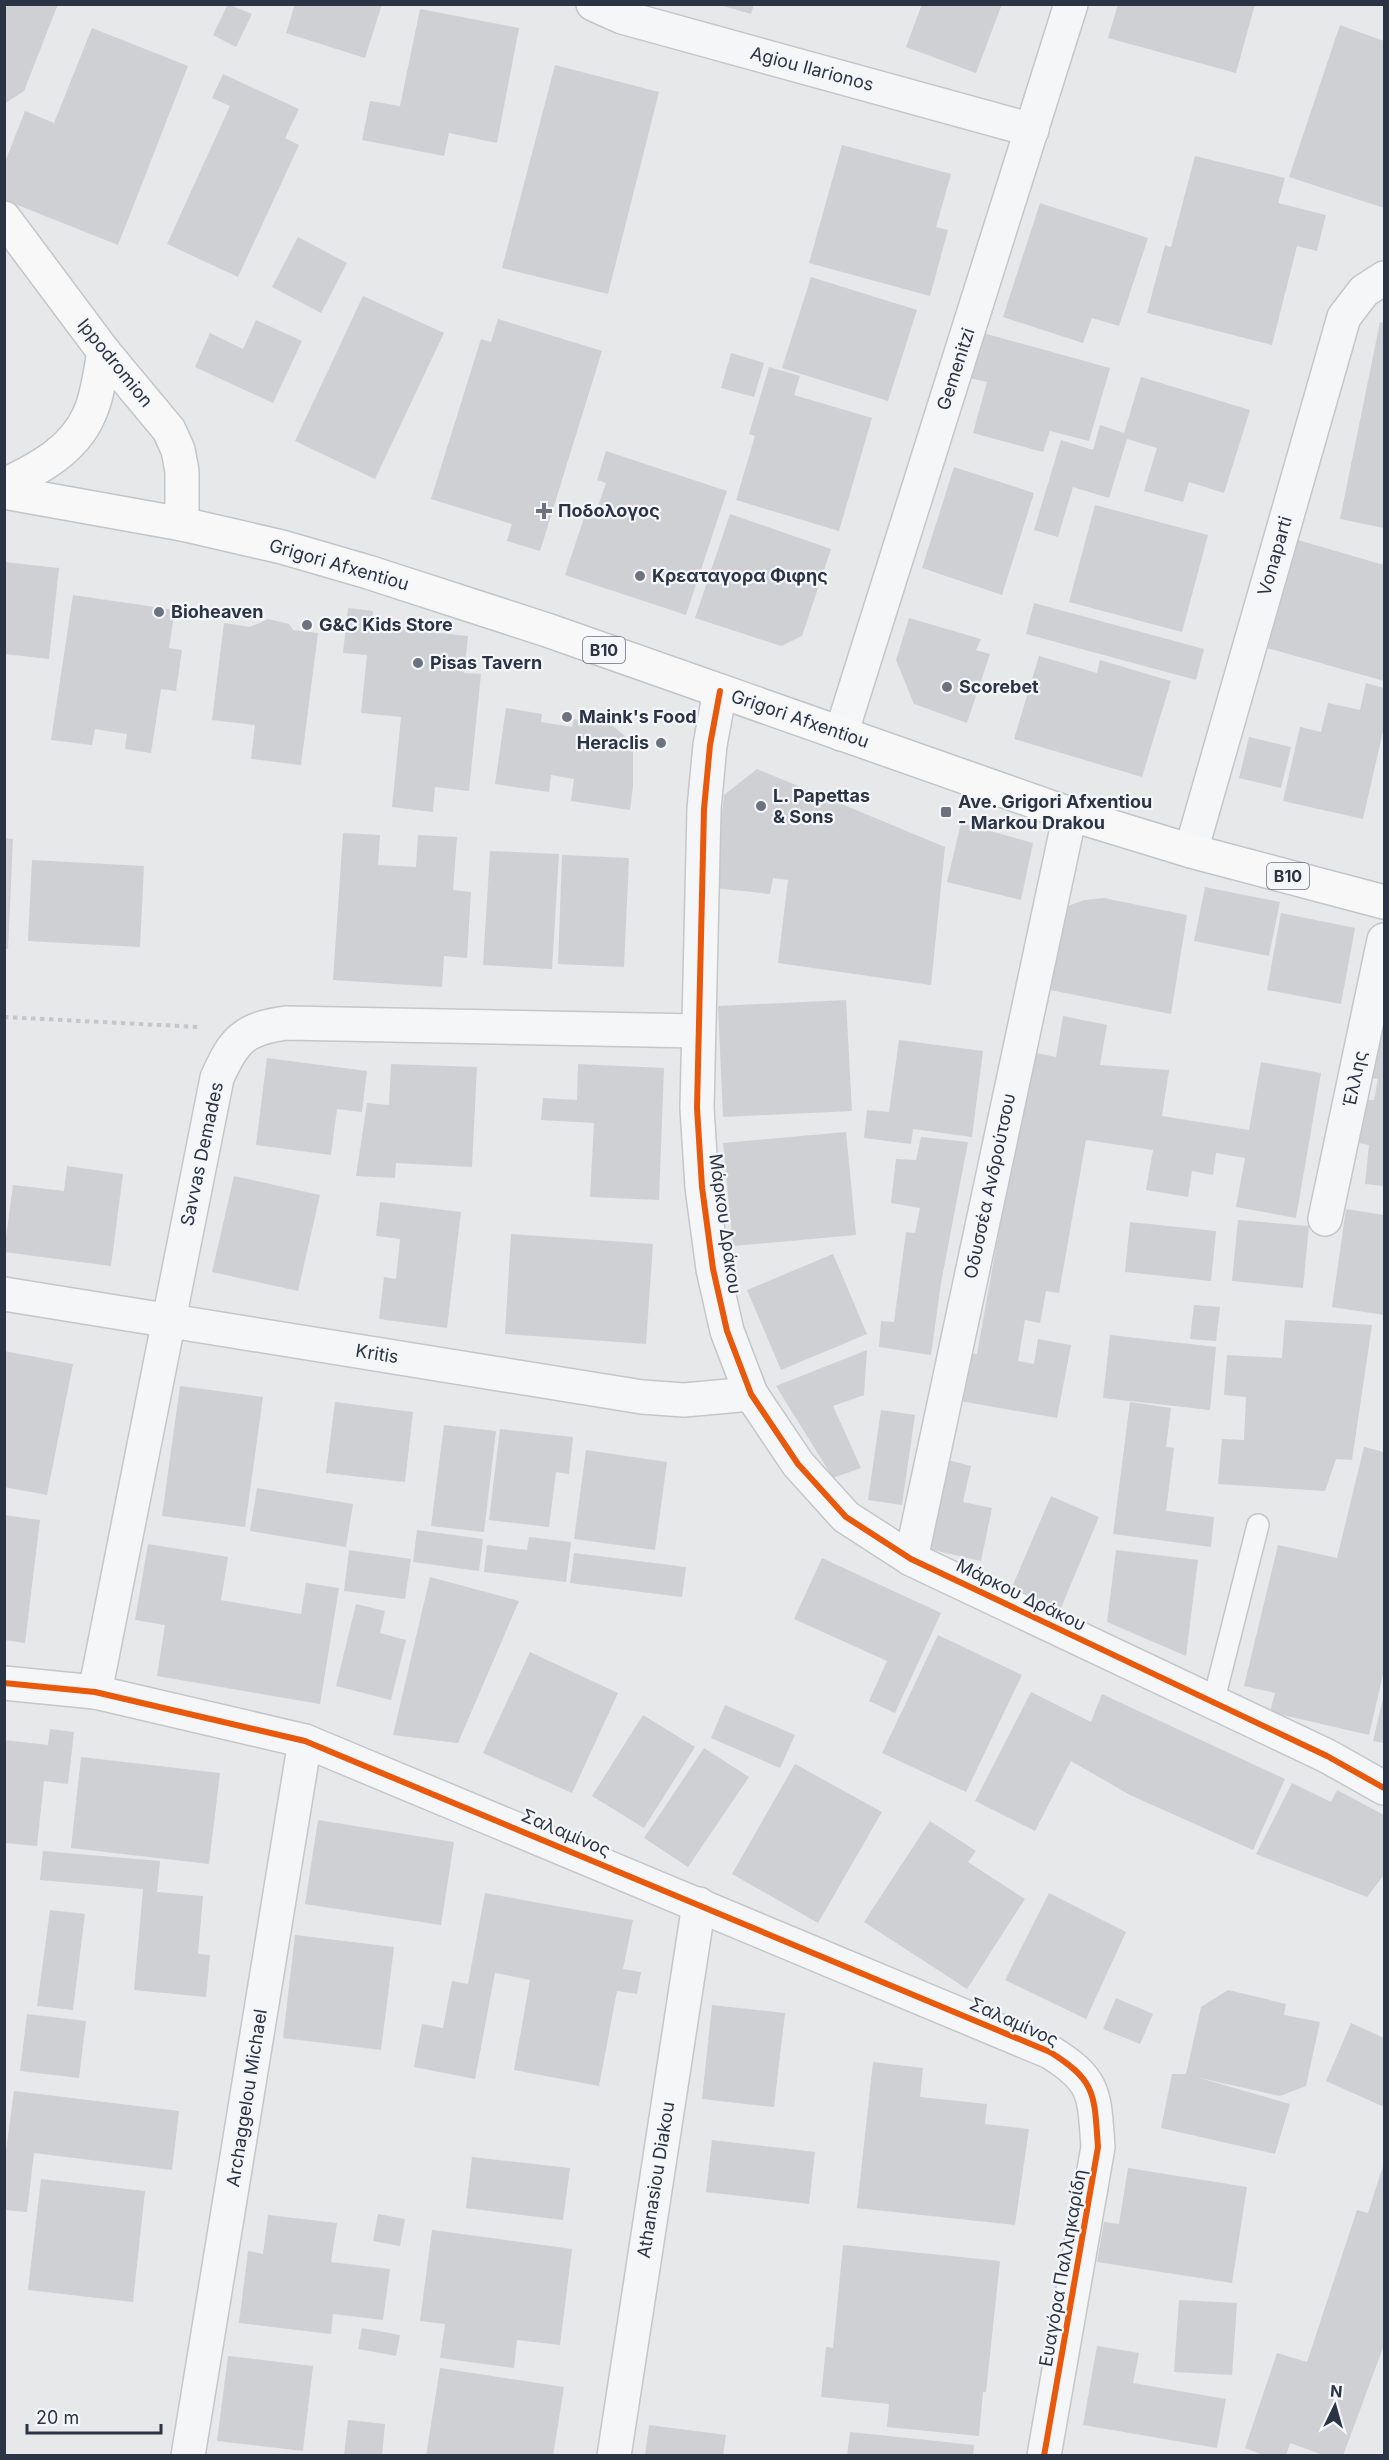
<svg xmlns="http://www.w3.org/2000/svg" width="1389" height="2460" font-family="Inter,sans-serif">
  <rect width="100%" height="100%" fill="#e6e8ea"/>
  <g fill="#ced0d3">
    <path d="M4,4h54l-34,87 -20,13z"/>
    <path d="M228,4l24,10 -16,33 -23,-12z"/>
    <path d="M295,4h87l-17,54 -79,-25z"/>
    <path d="M716,4h38l-3,10z"/>
    <path d="M922,4h80l-26,69 -70,-26z"/>
    <path d="M1118,4h137l-19,69 -128,-35z"/>
    <path d="M420,9l99,19 -22,115 -48,-10 -5,23 -82,-16 8,-39 30,5z"/>
    <path d="M1340,25l44,16v167l-95,-31z"/>
    <path d="M92,28l96,38 -70,179 -113,-45v-38l20,-51 29,12z"/>
    <path d="M555,65l104,27 -51,202 -106,-26z"/>
    <path d="M223,74l76,35 -14,29 14,7 -61,132 -71,-33 63,-138 -18,-8z"/>
    <path d="M842,145l109,29 -15,53 12,3 -18,66 -121,-33z"/>
    <path d="M1195,156l90,22 -7,25 48,12 -9,36 -20,-5 -25,99 -125,-32 18,-68 6,2z"/>
    <path d="M1040,203l108,35 -29,88 -27,-8 -9,25 -80,-26z"/>
    <path d="M298,237l49,26 -26,50 -49,-26z"/>
    <path d="M811,277l106,33 -29,91 -106,-33z"/>
    <path d="M363,296l81,37 -69,146 -80,-38z"/>
    <path d="M498,319l104,32 -62,200 -33,-10 5,-17 -81,-25 50,-160 10,3z"/>
    <path d="M256,320l46,21 -29,62 -78,-36 15,-34 33,16z"/>
    <path d="M1380,322l4,1v205l-44,-9z"/>
    <path d="M983,333l127,35 -21,73 -39,-10 -7,21 -70,-19 14,-51 -17,-4z"/>
    <path d="M731,353l33,10 -10,34 -33,-9z"/>
    <path d="M769,367l31,9 -6,19 78,23 -33,113 -103,-31 19,-64 -6,-2z"/>
    <path d="M1141,377l109,33 -26,83 -35,-11 -6,20 -39,-11 13,-43 -30,-9 -18,59 -36,-11 -15,50 -24,-7 27,-90 32,10 7,-25 24,8z"/>
    <path d="M606,451l121,40 -41,124 -121,-40 20,-60 9,3 12,-35 -9,-3z"/>
    <path d="M954,467l80,26 -32,102 -80,-27z"/>
    <path d="M1095,505l113,30 -26,97 -113,-30z"/>
    <path d="M730,514l101,35 -29,87 -21,10 -86,-28z"/>
    <path d="M1291,538l93,27v116l-124,-35z"/>
    <path d="M4,562l55,6 -10,91 -45,-5z"/>
    <path d="M73,595l102,15 -6,38 13,2 -6,41 -15,-2 -10,64 -26,-4 2,-15 -32,-5 -3,16 -41,-5z"/>
    <path d="M1034,603l170,46 -8,31 -170,-46z"/>
    <path d="M348,608l25,3 -1,15 96,10 -4,37 17,1 -12,117 -34,-4 -2,25 -41,-5 9,-90 -40,-4 6,-58 -24,-2z"/>
    <path d="M909,618l72,21 -5,11 14,4 -23,69 -53,-19 -18,-44z"/>
    <path d="M268,619l21,5 4,6 25,3 -17,132 -50,-6 4,-34 -43,-5 12,-97 26,4z"/>
    <path d="M1039,656l58,17 3,-13 71,21 -29,96 -128,-38z"/>
    <path d="M1366,683l18,5v39l-21,92 -80,-18 17,-74 21,5 7,-29 32,7z"/>
    <path d="M506,708l36,6 -1,8 31,5 2,-8 39,7 13,11 7,14v36l-3,23 -59,-9 3,-22 -23,-4 -2,17 -54,-8z"/>
    <path d="M1249,737l42,10 -10,41 -42,-10z"/>
    <path d="M757,769l188,78 -14,138 -153,-22 10,-83 -15,-2 -3,16 -56,-6 10,-93z"/>
    <path d="M961,823l72,20 -12,57 -74,-18z"/>
    <path d="M343,833l37,2 -2,30 38,2 2,-32 39,2 -4,53 18,2 -4,66 -23,-2 -2,31 -109,-7z"/>
    <path d="M4,838l9,1 -5,110h-4z"/>
    <path d="M490,851l69,3 -7,115 -69,-4z"/>
    <path d="M562,855l67,3 -5,109 -66,-3z"/>
    <path d="M32,860l112,6 -4,81 -112,-6z"/>
    <path d="M1205,887l75,15 -11,54 -75,-15z"/>
    <path d="M1104,898l83,17 -16,99 -131,-26 23,-80 21,-8z"/>
    <path d="M1281,913l74,15 -14,76 -74,-14z"/>
    <path d="M1384,991v195l-19,-2 4,-39 -10,-2 9,-43h6l4,-21 -6,-1z"/>
    <path d="M846,1000l6,111 -129,6 -5,-111z"/>
    <path d="M1063,1016l44,9 -7,40 69,5 -7,46 87,14 12,-68 60,11 -25,145 -60,-11 9,-49 -29,-5 -3,22 -21,-4 -4,26 -42,-7 7,-40 -67,-10 -27,153 -13,-2 -6,32 -15,-3 -7,41 16,3 4,-25 33,6 -14,73 -97,-17 8,-48 9,1 54,-302 25,5z"/>
    <path d="M899,1040l84,11 -11,86 -59,-8 -2,15 -47,-6 3,-28 22,2z"/>
    <path d="M267,1058l100,13 -5,41 -25,-3 -6,46 -75,-10z"/>
    <path d="M391,1064l86,3 -5,100 -76,-4 -1,15 -39,-2 11,-73 22,2z"/>
    <path d="M578,1064l86,4 -5,132 -69,-3 4,-74 -53,-3 2,-22 34,2z"/>
    <path d="M846,1132l10,103 -123,11 -10,-103z"/>
    <path d="M921,1137l47,5 -27,141 -10,72 -52,-8 2,-26 13,1 12,-90 9,1 5,-25 -29,-5 5,-44 20,1z"/>
    <path d="M67,1166l56,8 -12,92 -107,-14 9,-67 51,6z"/>
    <path d="M234,1176l86,19 -22,96 -86,-19z"/>
    <path d="M380,1202l81,10 -14,116 -68,-9 5,-42 12,2 4,-40 -24,-3z"/>
    <path d="M1346,1209l38,6v100l-52,-8z"/>
    <path d="M1238,1220l71,6 -6,62 -71,-7z"/>
    <path d="M1130,1222l86,9 -5,50 -86,-9z"/>
    <path d="M511,1234l142,10 -7,100 -141,-10z"/>
    <path d="M833,1254l34,80 -86,36 -34,-80z"/>
    <path d="M1194,1305l26,2 -4,34 -26,-2z"/>
    <path d="M1285,1320l87,5 -20,135 -16,-1 -11,32 -107,-7 4,-45 22,1 2,-43 -22,-2 3,-40 55,3z"/>
    <path d="M1110,1335l106,12 -6,63 -107,-12z"/>
    <path d="M867,1350l-3,45 -31,11 28,62 -28,10 -57,-92z"/>
    <path d="M4,1351l69,13 -26,131 -43,-8z"/>
    <path d="M180,1386l83,11 -18,130 -83,-11z"/>
    <path d="M335,1402l78,10 -8,70 -79,-9z"/>
    <path d="M1130,1402l41,6 -5,39 8,1 -8,63 48,6 -3,30 -98,-13z"/>
    <path d="M881,1410l34,5 -13,90 -34,-5z"/>
    <path d="M444,1425l52,6 -12,101 -53,-6z"/>
    <path d="M500,1429l73,8 -4,37 -13,-2 -7,55 -60,-7z"/>
    <path d="M1364,1447l20,5v218l-15,65 -99,-23 5,-19 -31,-7 34,-141 59,13z"/>
    <path d="M586,1450l81,12 -12,88 -81,-11z"/>
    <path d="M944,1459l27,7 -8,36 29,6 -11,53 -57,-13z"/>
    <path d="M257,1488l96,16 -7,43 -96,-16z"/>
    <path d="M1051,1496l48,21 -38,91 -49,-21z"/>
    <path d="M4,1515l36,5 -15,123 -21,-3z"/>
    <path d="M417,1530l66,9 -4,32 -66,-9z"/>
    <path d="M529,1537l42,5 -5,40 -82,-10 3,-27 40,5z"/>
    <path d="M148,1544l80,13 -7,43 80,14 5,-31 33,5 -19,116 -163,-28 8,-51 -30,-5z"/>
    <path d="M349,1550l62,9 -6,40 -61,-8z"/>
    <path d="M1116,1550l82,10 -12,96 -79,-34z"/>
    <path d="M574,1553l112,14 -4,30 -112,-14z"/>
    <path d="M822,1558l119,55 -46,100 -26,-12 18,-40 -93,-42z"/>
    <path d="M430,1577l89,24 -61,142 -65,-8z"/>
    <path d="M356,1604l29,7 -5,22 26,7 -15,60 -55,-14z"/>
    <path d="M938,1635l84,40 -56,117 -84,-39z"/>
    <path d="M530,1652l88,41 -46,100 -89,-40z"/>
    <path d="M1031,1692l60,30 11,-28 183,85 -32,71 -123,-55 -59,-34 -36,70 -60,-30z"/>
    <path d="M1384,1694v49l-11,-2z"/>
    <path d="M725,1705l70,30 -15,33 -69,-30z"/>
    <path d="M643,1715l52,32 -51,81 -52,-32z"/>
    <path d="M50,1729l24,3 -6,52 -24,-3 -7,65 -33,-3v-103l44,5z"/>
    <path d="M704,1748l45,29 -61,90 -44,-29z"/>
    <path d="M81,1757l139,16 -11,91 -138,-16z"/>
    <path d="M795,1764l87,48 -64,111 -86,-49z"/>
    <path d="M1292,1783l39,19 6,-12 47,25v60l-17,22 -111,-43z"/>
    <path d="M318,1820l136,22 -13,83 -136,-21z"/>
    <path d="M930,1821l46,30 -8,11 57,37 -58,90 -103,-67z"/>
    <path d="M43,1851l117,10 -3,31 46,4 -5,58 12,1 -4,42 -72,-7 9,-101 -103,-9z"/>
    <path d="M485,1893l148,27 -10,49 18,3 -4,22 -20,-3 -18,95 -85,-16 16,-90 -35,-7 -20,106 -61,-12 8,-43 21,4 9,-47 16,3z"/>
    <path d="M1049,1893l77,39 -40,87 -81,-39z"/>
    <path d="M50,1910l35,4 -12,96 -36,-4z"/>
    <path d="M295,1935l99,12 -13,103 -98,-12z"/>
    <path d="M1228,1990l58,14 -2,11 36,7 -14,64 -26,10 -84,-19 94,27 -15,50 -114,-26 11,-54h14l15,-67z"/>
    <path d="M1116,1998l37,16 -13,30 -37,-15z"/>
    <path d="M712,2005l73,8 -11,94 -72,-8z"/>
    <path d="M27,2014l59,7 -7,57 -59,-7z"/>
    <path d="M1351,2023l33,15v69l-58,-26z"/>
    <path d="M873,2062l50,6 -3,29 67,7 -2,20 44,5 -14,96 -158,-17z"/>
    <path d="M14,2091l165,20 -7,59 -138,-17 -7,59 -23,-2v-44z"/>
    <path d="M712,2140l103,12 -6,52 -103,-12z"/>
    <path d="M472,2157l98,11 -7,52 -97,-12z"/>
    <path d="M1384,2163v182l-41,111h-17l-36,-13 -4,13h-20l-21,-8 32,-95 30,9 50,-152 11,3z"/>
    <path d="M1128,2168l119,19 -15,96 -135,-21 7,-40 15,2z"/>
    <path d="M41,2179l104,12 -12,111 -105,-12z"/>
    <path d="M378,2214l27,5 -5,27 -27,-5z"/>
    <path d="M268,2215l69,8 -6,39 59,7 -7,51 -50,-6 -2,20 -92,-11 9,-72 15,3z"/>
    <path d="M432,2230l140,19 -12,96 -43,-5 -3,28 -74,-10 5,-34 -25,-3z"/>
    <path d="M843,2245l157,16 -14,131h-3l-4,44 -92,-9 2,-23 -68,-7 5,-50 7,1z"/>
    <path d="M1179,2300l58,3 -5,72 -58,-3z"/>
    <path d="M362,2328l38,7 -4,21 -38,-7z"/>
    <path d="M1097,2346l42,7 -6,30 93,16 -9,49 -134,-23z"/>
    <path d="M228,2356l85,10 -10,85 -86,-10z"/>
    <path d="M440,2368l124,19 -11,69h-127z"/>
    <path d="M348,2420l37,4 -3,32h-38z"/>
    <path d="M649,2425l77,10 -3,21h-78z"/>
    <path d="M850,2432l124,13 -1,11h-126z"/>
  </g>
  <g fill="none" stroke-linecap="round" stroke-linejoin="round">
    <defs>
      <path id="lane" d="M1213,1703l45,-178"/>
      <g id="street">
        <path d="M593,4l29,13 410,113"/>
        <path d="M720,691l-10,54 -6,64 -7,299 5,79 11,82 14,62 24,63 47,70 48,53 65,42 416,197 57,32"/>
        <path d="M841,734l230,-730"/>
        <path d="M1191,851l153,-534 20,-26 20,-13"/>
        <path d="M1325,1219l59,-279"/>
        <path d="M4,1294l638,103 42,3 67,-6"/>
        <path d="M911,1559l159,-745"/>
        <path d="M4,1683l91,9 210,49 745,311c47,29 44,43 48,95l-54,309"/>
        <path d="M95,1692l122,-614c17,-38 26,-49 69,-55l411,8"/>
        <path d="M188,2456l117,-715"/>
        <path d="M614,2456l85,-552"/>
      </g>
      <path id="secondary" d="M4,218l100,134 65,78 9,20 4,21v53"/>
      <g id="primary">
        <path d="M4,485c33,-15 70,-35 85,-70 9,-19 11,-43 15,-63"/>
        <path d="M4,492l178,32 100,23 86,25 179,58 523,184 121,37 193,51"/>
      </g>
    </defs>
    <use href="#lane" stroke="#c4c6c8" stroke-width="24"/>
    <use href="#street" stroke="#c4c6c8" stroke-width="36"/>
    <use href="#secondary" stroke="#c4c6c8" stroke-width="36"/>
    <use href="#primary" stroke="#c2c5c8" stroke-width="36"/>
    <path stroke="#c5c6ca" stroke-width="4" stroke-dasharray="4.5 4.5" stroke-linecap="butt" d="M4,1017l194,10"/>
    <use href="#lane" stroke="#f5f6f7" stroke-width="21"/>
    <use href="#street" stroke="#f5f6f7" stroke-width="33"/>
    <use href="#secondary" stroke="#f8f8f8" stroke-width="33"/>
    <use href="#primary" stroke="#f8f8f8" stroke-width="33"/>
    <defs>
      <g id="cycleway">
        <path d="M720,691l-10,54 -6,64 -7,299 5,79 11,82 14,62 24,63 47,70 48,53 65,42 416,197 57,32"/>
        <path d="M4,1683l91,9 210,49 745,311c47,29 44,43 48,95l-54,309"/>
      </g>
    </defs>
    <use href="#cycleway" stroke="#f4f6f9" stroke-width="10"/>
    <use href="#cycleway" stroke="#e8590c" stroke-width="6"/>
  </g>
  <g fill="#6c737f" stroke="#f4f6f9" stroke-width="2">
    <path d="M541 502h6v6h6v6h-6v6h-6v-6h-6v-6h6z"/>
    <circle cx="640" cy="576" r="6"/>
    <circle cx="159" cy="612" r="6"/>
    <circle cx="307" cy="625" r="6"/>
    <circle cx="418" cy="663" r="6"/>
    <circle cx="947" cy="687" r="6"/>
    <circle cx="567" cy="717" r="6"/>
    <circle cx="661" cy="743" r="6"/>
    <circle cx="761" cy="806" r="6"/>
    <rect x="940" y="806" width="12" height="12" rx="3"/>
  </g>
  <g text-anchor="middle" stroke-width="4.5" stroke-linejoin="round" paint-order="stroke">
    <g fill="#f4f6f9" stroke="#676e7b" stroke-width="1.5">
      <rect x="583" y="637" width="42" height="26" rx="4.5"/>
      <rect x="1267" y="863" width="42" height="26" rx="4.5"/>
    </g>
    <g font-size="16" font-weight="bold" fill="#2b3445">
      <text x="604" y="656">B10</text>
      <text x="1288" y="882">B10</text>
    </g>
    <g font-size="18" fill="#2b3445" stroke="#f4f6f9">
      <text transform="translate(812 69) rotate(15)" y="6">Agiou Ilarionos</text>
      <text transform="translate(115 363) rotate(51)" y="6">Ippodromion</text>
      <text transform="translate(956 369) rotate(-72)" y="6">Gemenitzi</text>
      <text transform="translate(1275 556) rotate(-74)" y="6">Vonaparti</text>
      <text transform="translate(339 565) rotate(16)" y="6">Grigori Afxentiou</text>
      <text transform="translate(800 719) rotate(19)" y="6">Grigori Afxentiou</text>
      <text transform="translate(1355 1079) rotate(-78)" y="6">Έλλης</text>
      <text transform="translate(202 1154) rotate(-78)" y="6">Savvas Demades</text>
      <text transform="translate(990 1186) rotate(-78)" y="6">Οδυσσέα Ανδρούτσου</text>
      <text transform="translate(725 1224) rotate(82)" y="6">Μάρκου Δράκου</text>
      <text transform="translate(377 1354) rotate(9)" y="6">Kritis</text>
      <text transform="translate(1021 1595) rotate(26)" y="6">Μάρκου Δράκου</text>
      <text transform="translate(566 1833) rotate(23)" y="6">Σαλαμίνος</text>
      <text transform="translate(1014 2022) rotate(24)" y="6">Σαλαμίνος</text>
      <text transform="translate(247 2098) rotate(-81)" y="6">Archaggelou Michael</text>
      <text transform="translate(656 2180) rotate(-81)" y="6">Athanasiou Diakou</text>
      <text transform="translate(1063 2268) rotate(-80)" y="6">Ευαγόρα Παλληκαρίδη</text>
    </g>
    <g font-size="18" font-weight="bold" fill="#2b3445" stroke="#f4f6f9" text-anchor="start">
      <text x="558" y="517">Ποδολογος</text>
      <text x="652" y="582">Κρεαταγορα Φιφης</text>
      <text x="171" y="618">Bioheaven</text>
      <text x="319" y="631">G&amp;C Kids Store</text>
      <text x="430" y="669">Pisas Tavern</text>
      <text x="959" y="693">Scorebet</text>
      <text x="579" y="723">Maink's Food</text>
      <text x="649" y="749" text-anchor="end">Heraclis</text>
      <text x="773" y="802">L. Papettas<tspan x="773" dy="21">&amp; Sons</tspan></text>
      <text x="958" y="808">Ave. Grigori Afxentiou<tspan x="958" dy="21">- Markou Drakou</tspan></text>
    </g>
  </g>
  <rect width="1389" height="2460" fill="none" stroke="#2b3445" stroke-width="12"/>
  <g transform="translate(1335 2406) rotate(5)" stroke="#f4f6f9" stroke-width="4.5" paint-order="stroke">
  <path d="M0-4.5L10 22L0 15L-10 22Z" fill="#2b3445"/>
  <text y="-9" font-size="16" font-weight="bold" text-anchor="middle" fill="#2b3445">N</text>
  </g>
  <path d="M27 2424v9h134v-9" fill="none" stroke="#2b3445" stroke-width="3"/>
  <text x="36" y="2424" font-size="18" fill="#2b3445" stroke="#f4f6f9" stroke-width="4.5" paint-order="stroke">20 m</text>
</svg>
